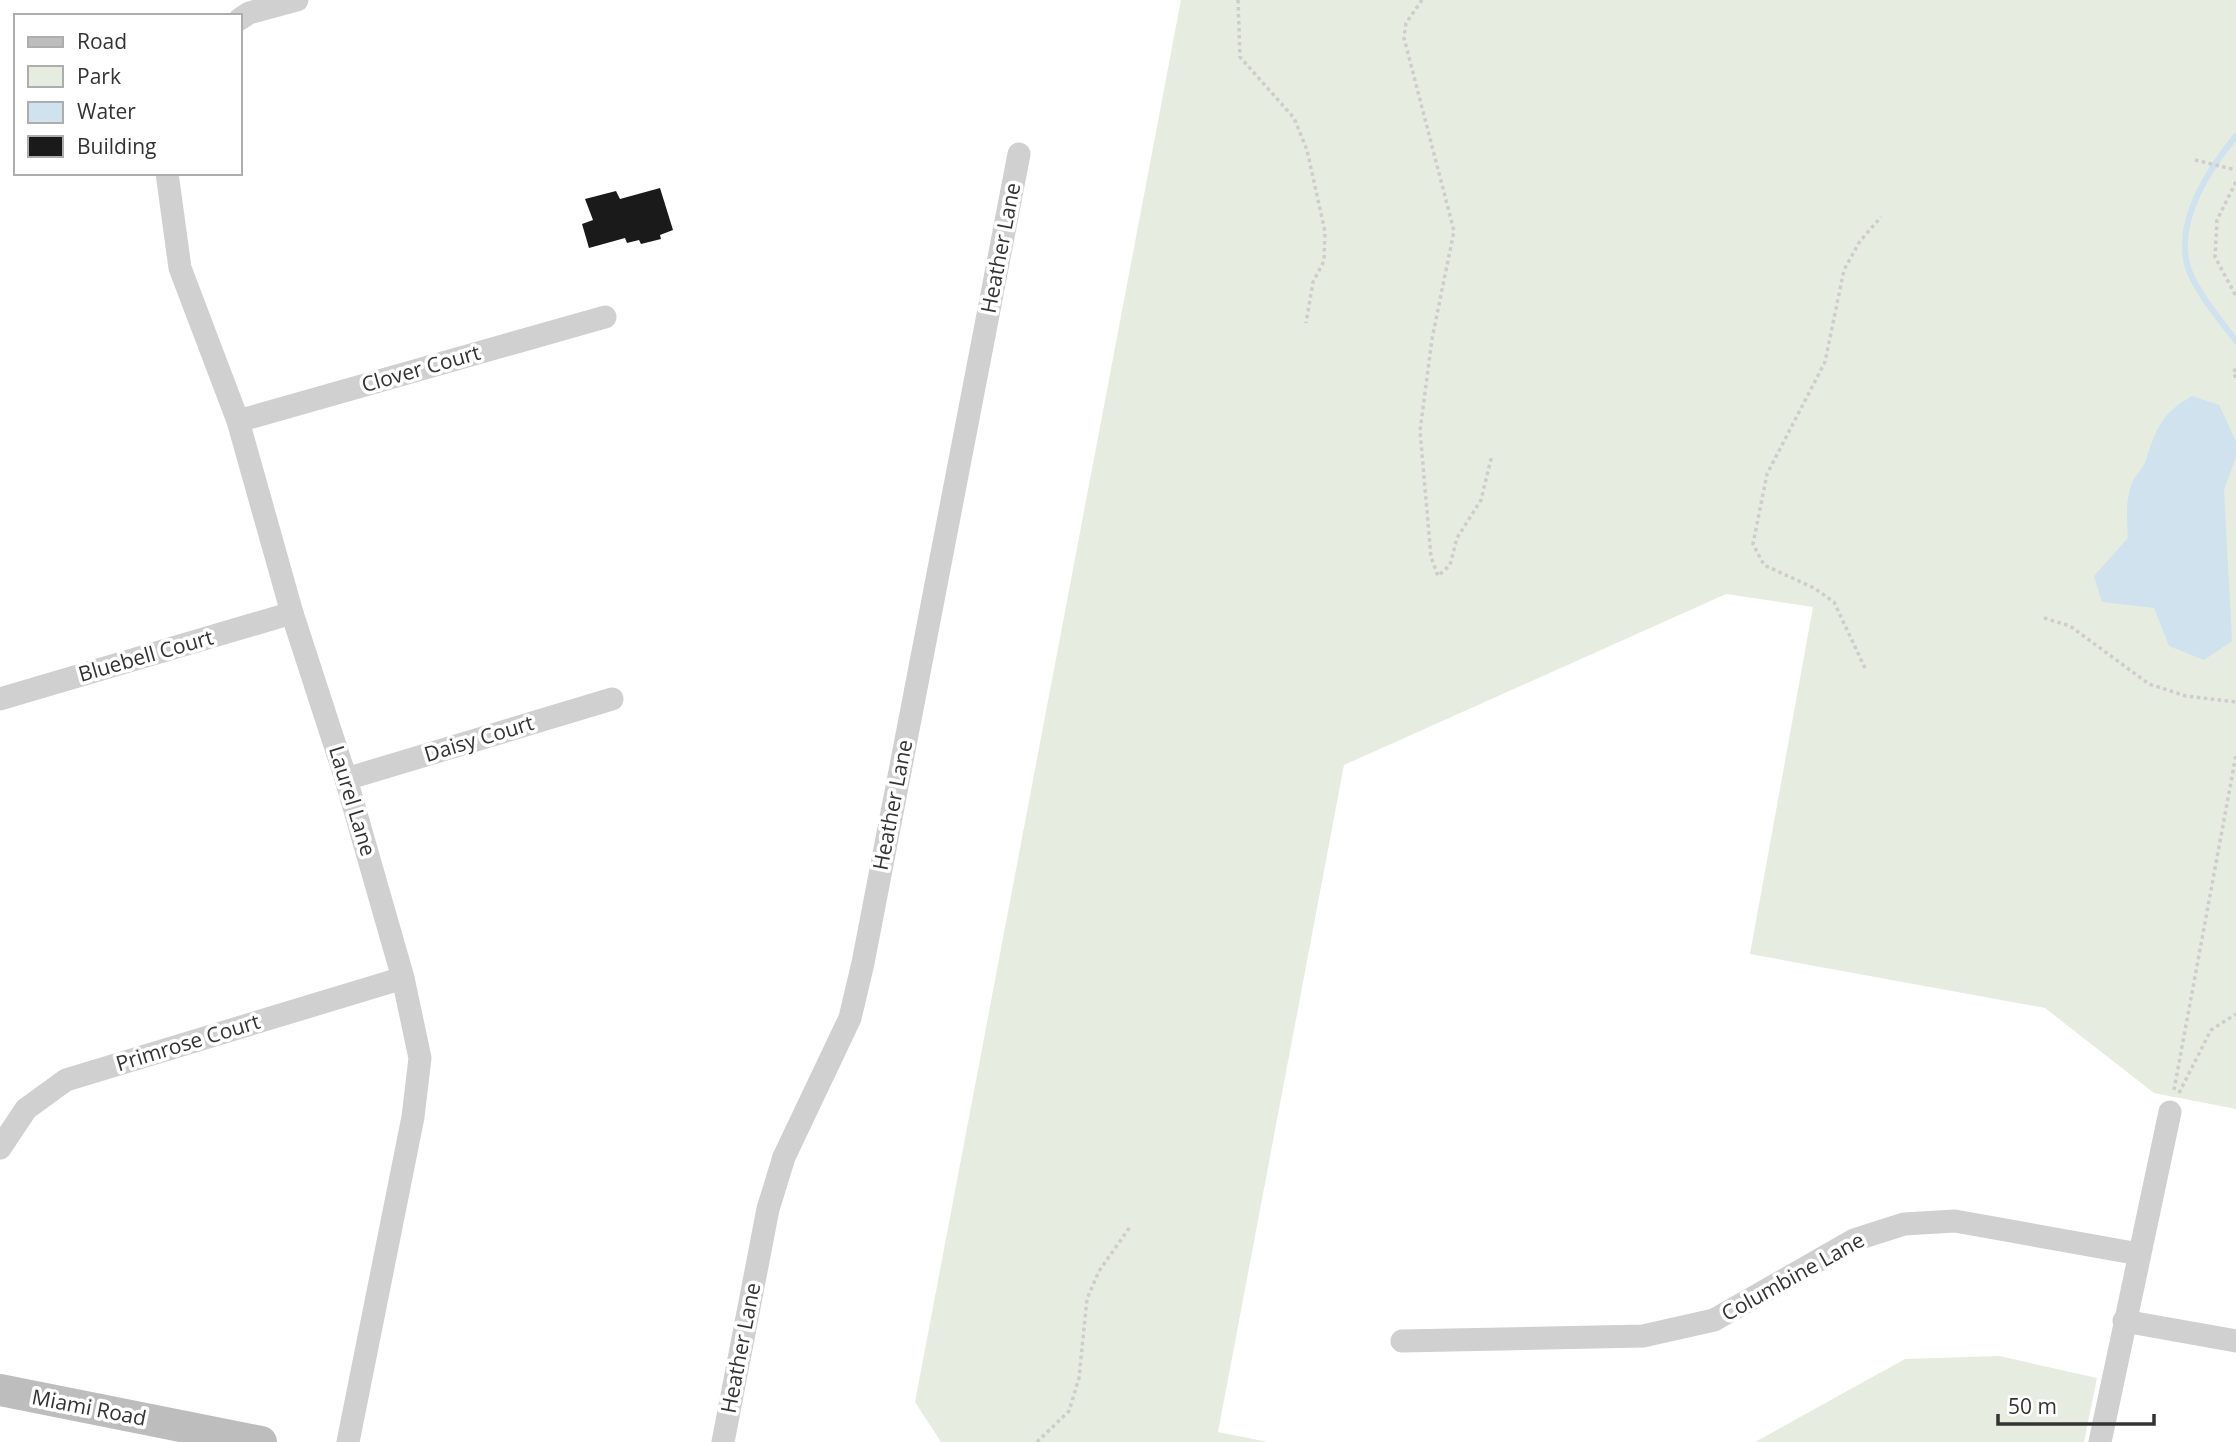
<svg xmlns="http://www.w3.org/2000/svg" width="2236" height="1442" font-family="'Open Sans',sans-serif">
  <rect width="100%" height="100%" fill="#fff"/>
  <g fill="#e6ecdf">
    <path d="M1181,0h1055v1109l-82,-16 -109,-85 -295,-54 63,-347 -87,-13 -382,171 -126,667 50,10h-327l-26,-40z"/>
    <path d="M1999,1356l98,22 -13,64h-329l150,-83z"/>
  </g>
  <path fill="#cfe2ee" d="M2192,396l27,9 17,36v16l-12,33 8,151 -28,19 -35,-14 -15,-38 -52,-6 -8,-26 34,-38c-1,-18 -3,-37 4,-55 3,-8 11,-14 14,-23 10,-32 16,-47 46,-64z"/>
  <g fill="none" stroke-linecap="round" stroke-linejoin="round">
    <path stroke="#cfe2ee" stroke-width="6" d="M2236,136c-27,33 -60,82 -49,128 6,24 34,57 49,77"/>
  </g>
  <path fill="#1a1a1a" d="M660,188l13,42 -13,5 1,4 -20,5 -2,-4 -12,3 -2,-5 -36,10 -7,-24 11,-4 -8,-21 31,-8 4,8z"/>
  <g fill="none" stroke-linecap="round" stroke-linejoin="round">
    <g stroke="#cdcdcd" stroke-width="3.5" stroke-dasharray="3.5 3.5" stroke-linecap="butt">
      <path d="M1238,0l2,57 54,61 13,32 18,82 -1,29 -11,21 -7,41"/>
      <path d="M1422,0l-16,23 -2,15 50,193 -22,108 -12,92 11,126 7,19 12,-11 7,-27 24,-38 11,-45"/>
      <path d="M2195,160l41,10"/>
      <path d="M2236,182l-19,38 -2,37 21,39"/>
      <path d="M2236,369l-3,3 3,6"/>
      <path d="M2044,618l26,8 79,58 37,12 50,6"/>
      <path d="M1865,668l-31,-66 -20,-14 -50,-23 -11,-21 14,-70 58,-112 19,-92 16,-29 21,-24"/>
      <path d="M2174,1090l62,-335"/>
      <path d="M2179,1093l32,-63 25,-16"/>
      <path d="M1037,1442l32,-31 10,-33 8,-79 12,-28 31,-44"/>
    </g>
    <g stroke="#d0d0d0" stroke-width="23">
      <path d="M240,19l9,-6 48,-13"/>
      <path d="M167,173l13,95 58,153 54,192 54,166 57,199 17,80 -7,59 -65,325"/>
      <path d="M238,421l367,-104"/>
      <path d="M0,699l292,-86"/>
      <path d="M346,779l266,-80"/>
      <path d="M0,1148l26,-39 40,-29 337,-102"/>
      <path d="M2124,1321l112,20"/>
      <path d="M1402,1341l241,-5 71,-16 140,-80 50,-16 51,-3 184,33"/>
      <path d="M723,1442l45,-233 16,-52 66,-139 13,-55 156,-809"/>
      <path d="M2100,1442l70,-330"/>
    </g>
    <path stroke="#bdbdbd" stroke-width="32" d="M0,1390l261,52"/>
  </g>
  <g text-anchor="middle" stroke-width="7" stroke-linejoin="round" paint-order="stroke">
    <g font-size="21" fill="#333" stroke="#fff">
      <text transform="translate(1001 248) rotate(-79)" y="7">Heather Lane</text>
      <text transform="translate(421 369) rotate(-16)" y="7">Clover Court</text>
      <text transform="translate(146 656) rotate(-16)" y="7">Bluebell Court</text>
      <text transform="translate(479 739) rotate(-17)" y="7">Daisy Court</text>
      <text transform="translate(352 801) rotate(73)" y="7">Laurel Lane</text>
      <text transform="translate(893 805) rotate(-79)" y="7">Heather Lane</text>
      <text transform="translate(188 1043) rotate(-17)" y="7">Primrose Court</text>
      <text transform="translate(1793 1277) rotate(-29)" y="7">Columbine Lane</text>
      <text transform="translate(741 1348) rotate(-79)" y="7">Heather Lane</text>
      <text transform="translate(89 1408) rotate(11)" y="7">Miami Road</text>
    </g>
  </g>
  <rect x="14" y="14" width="228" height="161" fill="#ffffff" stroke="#adadad" stroke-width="2"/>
  <rect x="28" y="37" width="35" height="10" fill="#bdbdbd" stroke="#adadad" stroke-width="2"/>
  <text x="77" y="49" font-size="21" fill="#333333">Road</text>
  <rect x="28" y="66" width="35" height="21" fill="#e6ecdf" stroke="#adadad" stroke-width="2"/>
  <text x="77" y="84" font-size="21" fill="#333333">Park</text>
  <rect x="28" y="102" width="35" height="21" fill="#cfe2ee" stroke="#adadad" stroke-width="2"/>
  <text x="77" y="119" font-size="21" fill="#333333">Water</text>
  <rect x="28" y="136" width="35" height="21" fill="#1a1a1a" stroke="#adadad" stroke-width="2"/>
  <text x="77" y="154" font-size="21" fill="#333333">Building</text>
  <path d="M1998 1414v10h156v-10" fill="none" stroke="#333333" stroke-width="3.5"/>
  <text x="2008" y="1414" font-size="21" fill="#333333" stroke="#ffffff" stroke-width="5" paint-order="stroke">50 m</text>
</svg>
